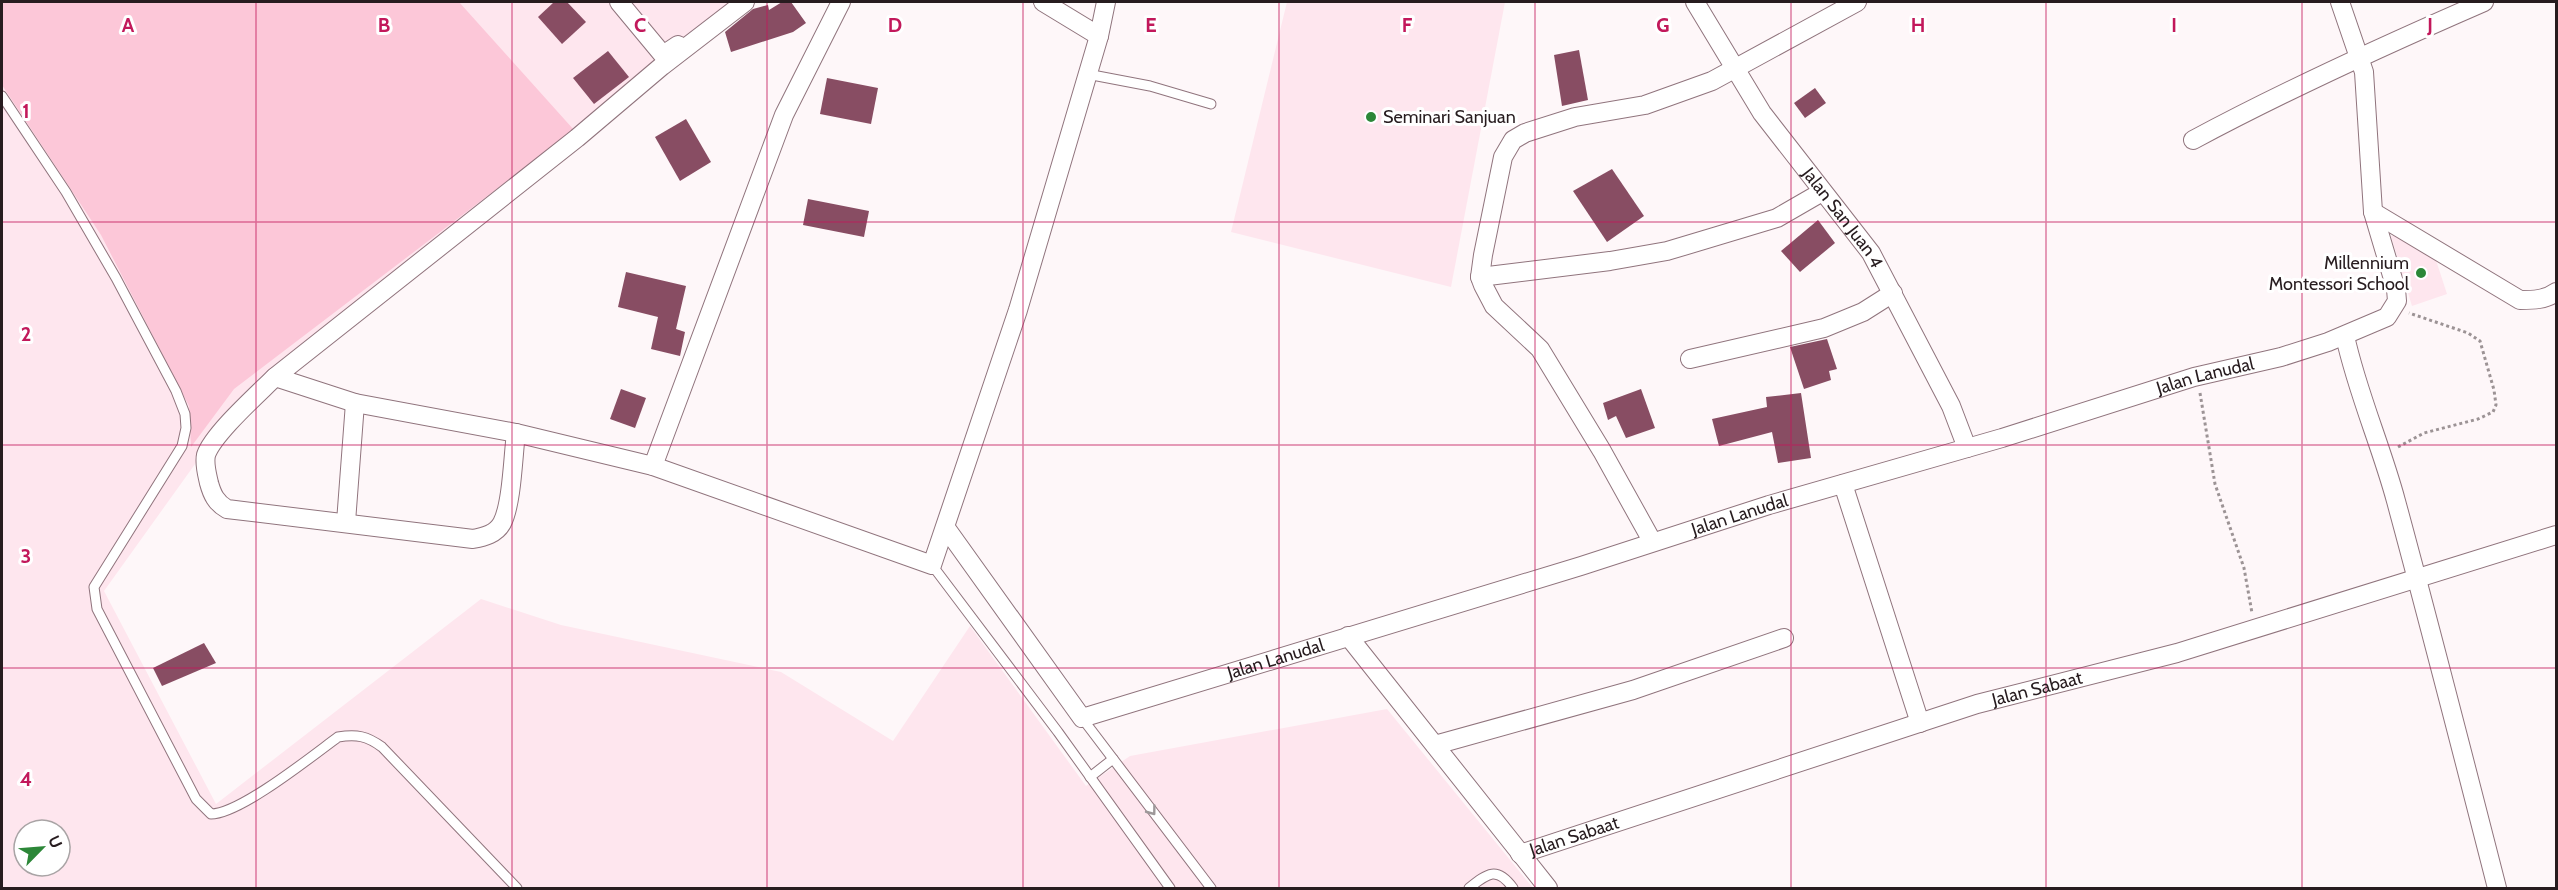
<svg xmlns="http://www.w3.org/2000/svg" width="2558" height="890" font-family="Cabin,sans-serif">
  <rect width="100%" height="100%" fill="#fef7f9"/>
  <g fill="#fee6ee" fill-rule="evenodd">
    <path d="M2,2h748l-509,398 -137,191 112,213 265,-205 80,26 220,47 112,69 77,-115 116,160 44,-30 257,-47 146,179h-1531zM24,830h36v36h-36z"/>
    <path d="M1287,2h218l-54,285 -220,-55z"/>
    <path d="M2402,233l31,18 14,43 -35,12 -21,-70z"/>
  </g>
  <path fill="#fcc7d8" d="M2,2h457l115,128 -340,259 -43,58 -2,-41 -88,-171 -99,-150z"/>
  <g fill="#884d63">
    <path d="M554,2h13l19,20 -24,22 -24,-27z"/>
    <path d="M782,2h9l15,21 -13,9 -62,20 -6,-20 28,-23 15,-4 1,5z"/>
    <path d="M1579,50l9,50 -26,6 -8,-51z"/>
    <path d="M608,51l21,26 -35,27 -21,-26z"/>
    <path d="M827,78l51,10 -7,36 -51,-10z"/>
    <path d="M1815,88l11,15 -21,15 -11,-15z"/>
    <path d="M686,119l25,43 -31,19 -25,-44z"/>
    <path d="M1612,169l32,47 -37,26 -34,-51z"/>
    <path d="M808,199l61,12 -5,26 -61,-12z"/>
    <path d="M1818,220l17,23 -35,29 -19,-21z"/>
    <path d="M626,272l60,14 -10,43 9,3 -5,24 -29,-7 7,-32 -40,-10z"/>
    <path d="M1827,339l10,30 -8,2 2,9 -27,9 -14,-42z"/>
    <path d="M621,389l25,9 -11,30 -25,-9z"/>
    <path d="M1641,389l14,39 -29,10 -10,-22 -8,4 -5,-17z"/>
    <path d="M1801,393l10,65 -33,5 -6,-31 -53,14 -7,-27 55,-12 -1,-10z"/>
    <path d="M204,643l12,20 -54,23 -9,-18z"/>
  </g>
  <g fill="none" stroke-linecap="round" stroke-linejoin="round">
    <defs>
      <g id="service">
        <path d="M1087,74l63,12 61,18"/>
        <path d="M2,96l64,96 50,86 60,113 9,23 1,14 -4,18 -88,141 3,22 99,190 15,15c29,0 101,-58 127,-77 19,-3 29,-1 44,10l135,141"/>
        <path d="M932,565l126,167 112,156"/>
        <path d="M1082,718l129,170"/>
        <path d="M1090,777l23,-18"/>
        <path d="M1469,888c19,-15 28,-22 44,0"/>
      </g>
      <g id="minor">
        <path d="M619,2l44,53 15,-10"/>
        <path d="M745,2l-83,64 -85,72 -302,239 80,26 161,30 137,33 279,99 86,-255 81,-274 7,-34"/>
        <path d="M1043,2l56,34"/>
        <path id="s1" d="M1695,2l67,111 109,140 80,153 16,42"/>
        <path d="M2193,140c95,-51 192,-95 291,-138"/>
        <path d="M2373,212l147,88c13,0 25,0 36,-8"/>
        <path d="M1480,277l130,-16 57,-10 110,-33 45,-26"/>
        <path d="M2345,336c12,56 36,109 51,165 35,129 68,258 101,387"/>
        <path d="M1690,359l134,-31 39,-16 30,-19"/>
        <path d="M275,377c-17,17 -62,57 -69,78 -2,9 1,19 3,28 3,11 7,20 18,26l246,30c11,-2 23,-5 29,-16 10,-19 11,-67 14,-90"/>
        <path d="M653,466l131,-351 57,-113"/>
        <path d="M1843,484l77,239"/>
        <path d="M346,522l9,-119"/>
        <path id="s2" d="M946,528l136,190 499,-152 188,-61 233,-67 192,-61 87,-20 47,-15 59,-25 10,-16 -1,-12 -23,-77 -9,-140 -24,-70"/>
        <path d="M1652,541l-50,-90 -62,-102 -46,-43 -11,-21 -3,-8 3,-22 20,-98 10,-17 12,-7 50,-16 70,-12 67,-24 145,-79"/>
        <path d="M1348,636l200,252"/>
        <path d="M1435,745l198,-55 151,-52"/>
        <path id="s3" d="M1520,854l457,-150 200,-51 379,-118"/>
      </g>
    </defs>
    <use href="#service" stroke="#90747d" stroke-width="11"/>
    <use href="#minor" stroke="#90747d" stroke-width="20"/>
    <g stroke="#9c9395" stroke-width="3" stroke-dasharray="3 3" stroke-linecap="butt">
      <path d="M2200,393l15,91 29,84 8,45"/>
      <path d="M2398,447l26,-14 54,-14 15,-7 3,-7 -2,-15 -14,-49 -12,-8 -59,-20"/>
    </g>
    <use href="#service" stroke="#fff" stroke-width="9"/>
    <use href="#minor" stroke="#fff" stroke-width="18"/>
  </g>
  <defs><path id="oneway-chevron" d="M-2-3.5L2.5 0L-2 3.5" fill="none" stroke-width="1.6" stroke-linecap="round" stroke-linejoin="round" transform="scale(1.5)"/></defs>
  <use stroke="#9e999a" href="#oneway-chevron" transform="translate(1152 811) rotate(53)"/>
  <path fill="none" stroke="#c2185b" stroke-width="1.5" stroke-opacity="0.55" d="M256,2v886M512,2v886M767,2v886M1023,2v886M1279,2v886M1535,2v886M1791,2v886M2046,2v886M2302,2v886M2,222h2554M2,445h2554M2,668h2554"/>
  <g fill="#2c8738" stroke="#fff" stroke-width="2">
    <circle cx="1371" cy="117" r="6"/>
    <circle cx="2421" cy="273" r="6"/>
  </g>
  <g text-anchor="middle" stroke-width="6" stroke-linejoin="round" paint-order="stroke">
    <g font-size="18" fill="#271c1f" stroke="#fff" text-anchor="start">
      <text x="1383" y="123">Seminari Sanjuan</text>
      <text x="2409" y="269" text-anchor="end">Millennium<tspan x="2409" dy="21">Montessori School</tspan></text>
    </g>
    <g font-size="18" fill="#271c1f" stroke="#fff">
      <text dy="6" stroke="none"><textPath href="#s1" startOffset="262">Jalan San Juan 4</textPath></text>
      <text dy="6" stroke="none"><textPath href="#s2" startOffset="1408">Jalan Lanudal</textPath></text>
      <text dy="6" stroke="none"><textPath href="#s2" startOffset="922">Jalan Lanudal</textPath></text>
      <text dy="6" stroke="none"><textPath href="#s2" startOffset="436">Jalan Lanudal</textPath></text>
      <text dy="6" stroke="none"><textPath href="#s3" startOffset="543">Jalan Sabaat</textPath></text>
      <text dy="6" stroke="none"><textPath href="#s3" startOffset="57">Jalan Sabaat</textPath></text>
    </g>
  </g>
  <g font-size="20" text-anchor="middle" font-weight="bold" fill="#c2185b" stroke="#fff" stroke-width="6" stroke-linejoin="round" paint-order="stroke">
    <text x="128" y="32">A</text>
    <text x="384" y="32">B</text>
    <text x="640" y="32">C</text>
    <text x="895" y="32">D</text>
    <text x="1151" y="32">E</text>
    <text x="1407" y="32">F</text>
    <text x="1663" y="32">G</text>
    <text x="1918" y="32">H</text>
    <text x="2174" y="32">I</text>
    <text x="2430" y="32">J</text>
    <text x="26" y="118">1</text>
    <text x="26" y="341">2</text>
    <text x="26" y="563">3</text>
    <text x="26" y="786">4</text>
  </g>
  <rect width="2558" height="890" fill="none" stroke="#271c1f" stroke-width="6"/>
  <g transform="translate(42 848) rotate(65)"><circle r="28" fill="#ffffff" stroke="#a9a4a5" stroke-width="1.5"/>
  <path d="M0-4.5L10 22L0 15L-10 22Z" fill="#2c8738"/>
  <text y="-9" font-size="16" font-weight="bold" text-anchor="middle" fill="#271c1f">U</text>
  </g>
</svg>
